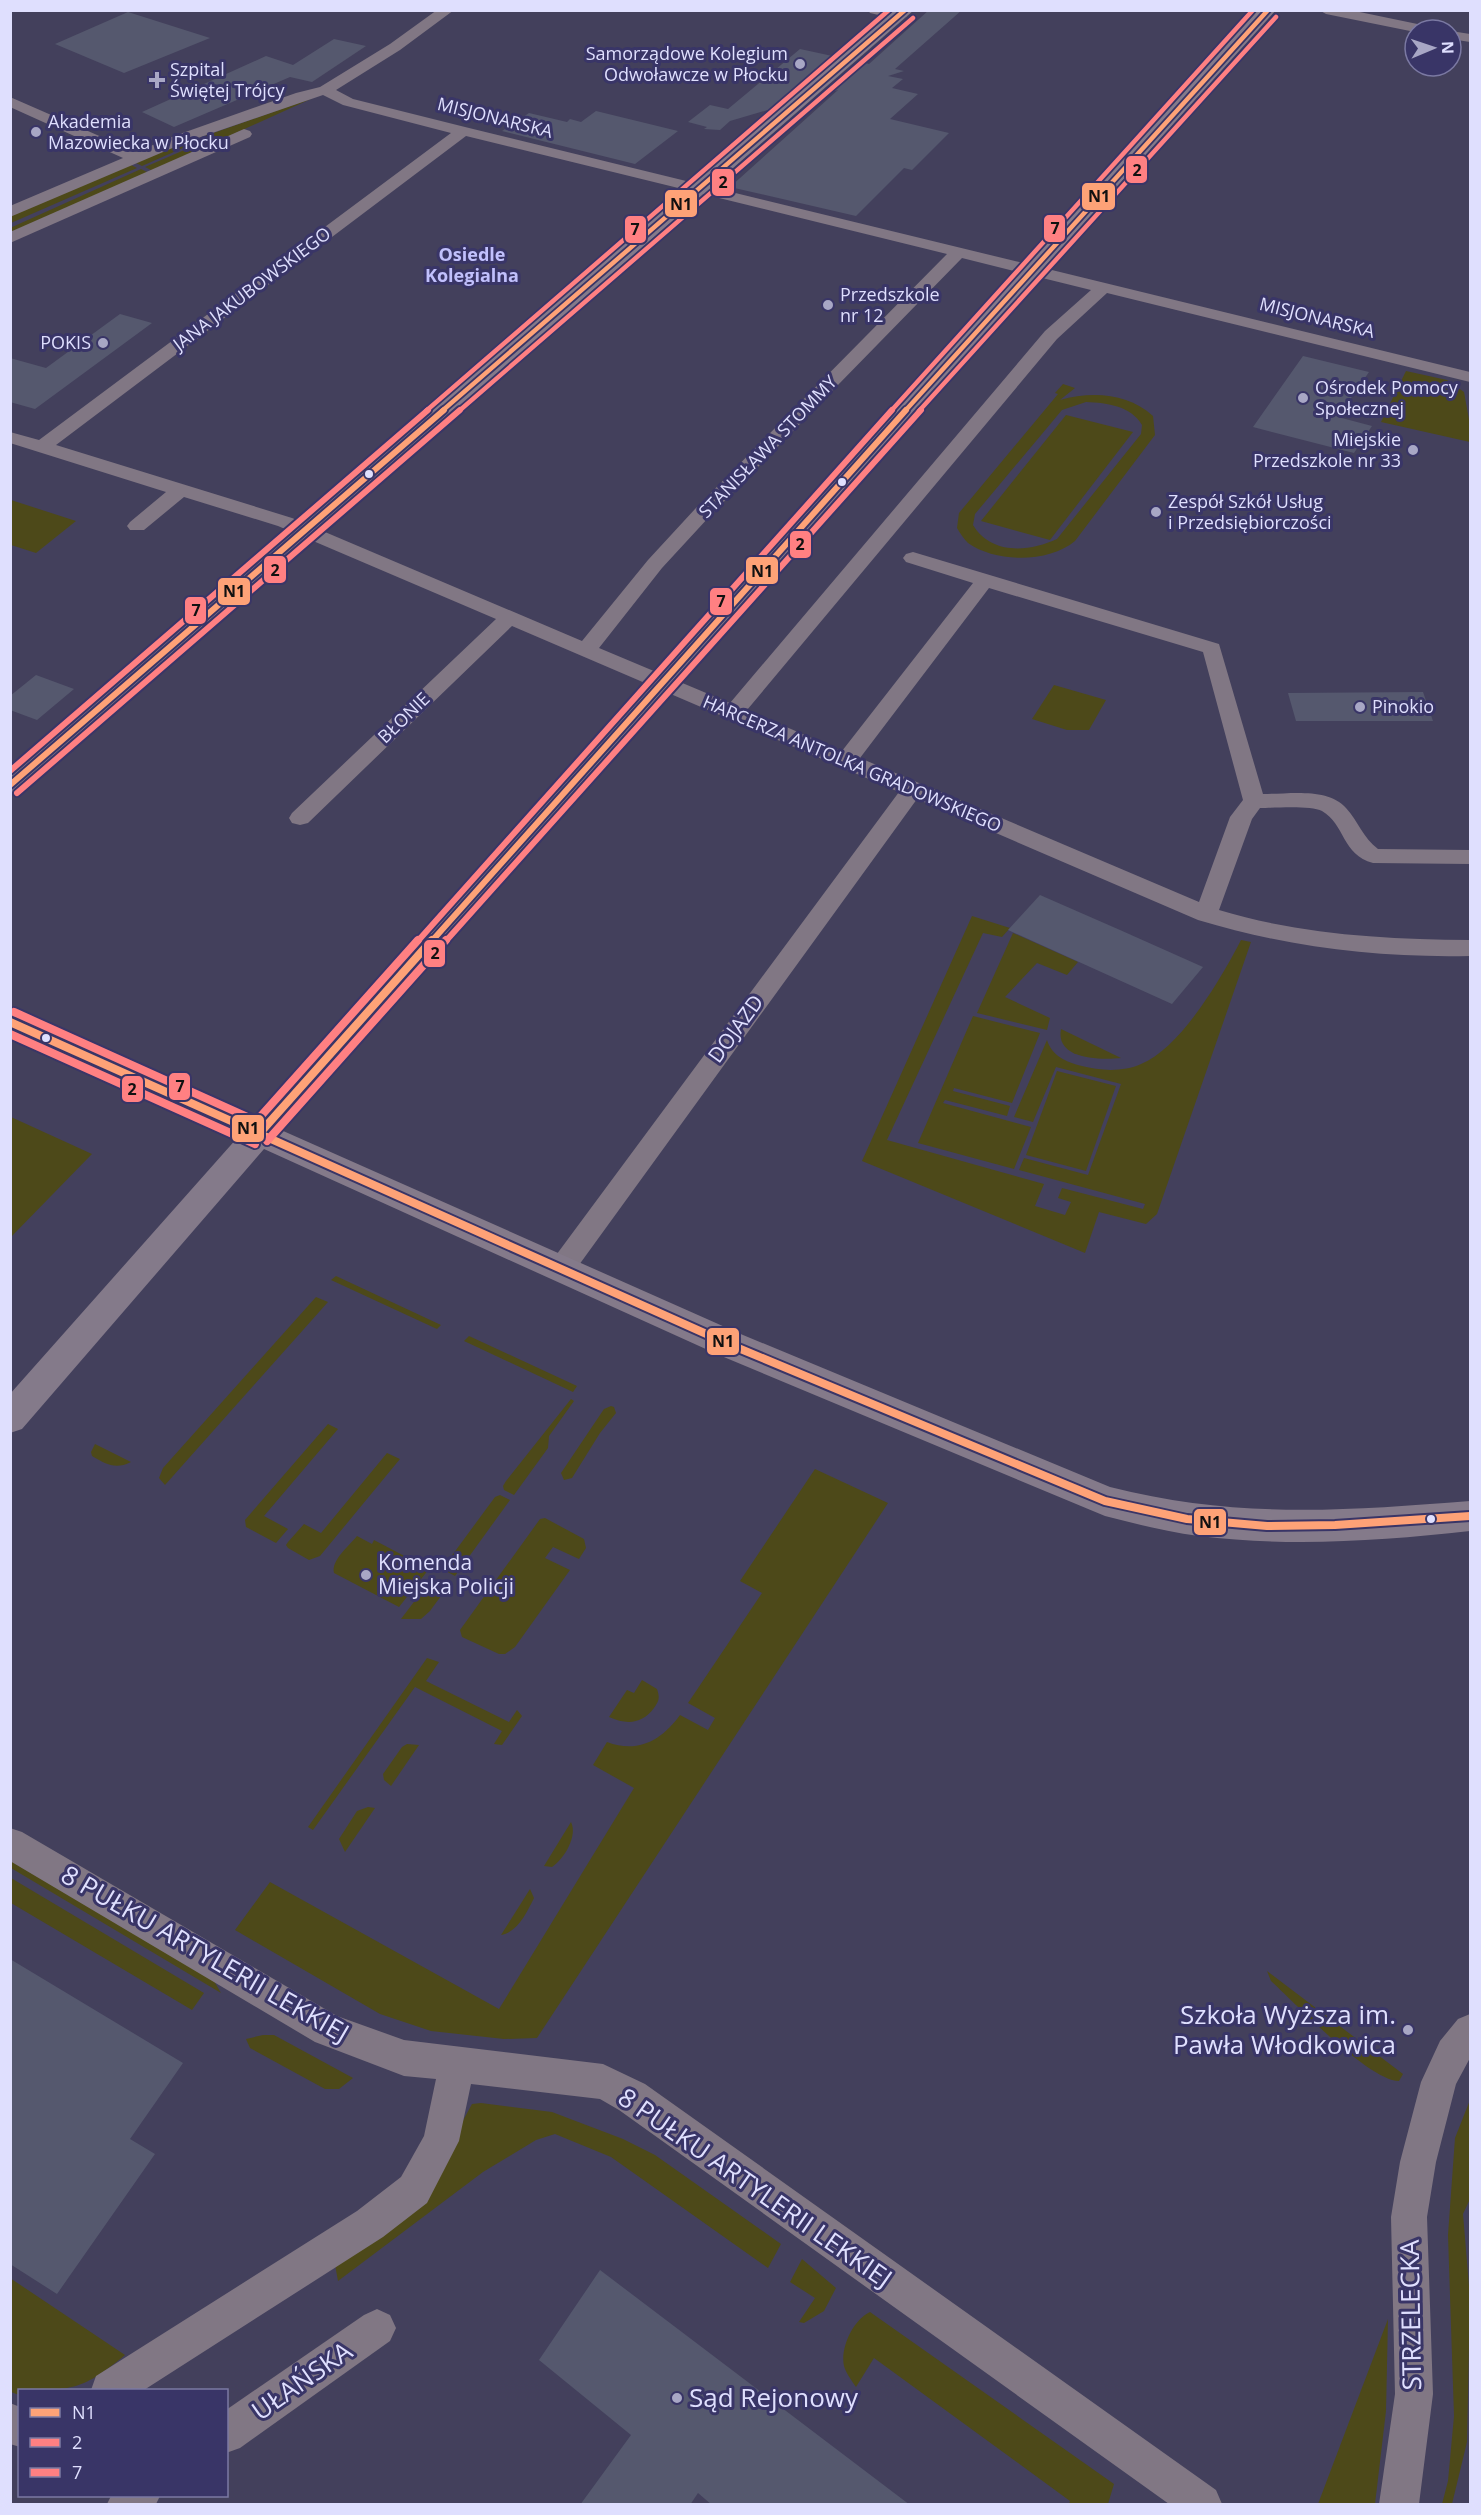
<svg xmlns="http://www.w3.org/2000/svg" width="1481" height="2515" font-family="'Open Sans',sans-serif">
  <rect width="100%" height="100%" fill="#43405c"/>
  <g fill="#4d4919" fill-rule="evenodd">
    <path d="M313,98l-95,43h-8l-5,-5z"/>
    <path d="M185,142l12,2 3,5 -47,22 -8,-4 44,-19 -4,-1 -43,19 -8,-4z"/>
    <path d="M129,164l8,4 -126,55 -1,-7z"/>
    <path d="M141,169l8,4 -138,62 -1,-7z"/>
    <path d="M1406,371l41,9 17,12 6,33v17l-89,-20z"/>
    <path d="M1063,384l12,4 -15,12c32,-9 68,-7 93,16l2,19 -80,106c-26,22 -79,22 -107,2 -4,-4 -8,-10 -11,-15l2,-15 99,-119 -3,-1zM1086,402c22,1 45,4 56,23l-1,9 -84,105c-28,13 -66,16 -84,-14l2,-11 87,-104z"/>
    <path d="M1066,415l67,17 -83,108 -69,-19z"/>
    <path d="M11,500l65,21 -40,32 -25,-8z"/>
    <path d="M1054,685l52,15 -17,30h-22l-35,-11z"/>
    <path d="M972,916l38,12 -8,9 -19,-4 -96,207 157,44 -9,22 30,9 6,-13 -13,-4 4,-10 81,21 2,-5 -126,-34 5,-12 64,17 33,-91 -65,-17 -23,55 -19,-5 33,-77c5,16 19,22 35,26 18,5 42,6 59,-2 40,-16 81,-87 100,-124l10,2 -94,272 -11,10 -47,-12 -14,41 -223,-92z"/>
    <path d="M1013,933l65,29 -11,13 -30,-12 -32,34 45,21 -3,12 -70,-17z"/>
    <path d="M973,1016l67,17 -28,70 -58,-15 -1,3 57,15 -3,10 -62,-16 -2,3 88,24 -17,42 -96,-26z"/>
    <path d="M1061,1029l60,29c-20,2 -66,2 -60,-29z"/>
    <path d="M1057,1071l59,15 -30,85 -60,-16z"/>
    <path d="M11,1117l81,37 -81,83z"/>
    <path d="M336,1276l105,49 -4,4 -106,-49z"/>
    <path d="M316,1297l12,5 -163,183 -6,-7 4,-10z"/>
    <path d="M469,1336l108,50 -4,6 -109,-51z"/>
    <path d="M571,1399l3,2 -25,35 -1,12 -34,47 -10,-5 -1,-4 3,-5z"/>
    <path d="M611,1406l3,1 2,6 -16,20 -28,45 -8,2 -3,-7 43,-64z"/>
    <path d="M328,1424l10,5 -74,87 24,13 -12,14 -30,-16 -1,-7z"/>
    <path d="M95,1444l36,18c-16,8 -25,2 -39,-6l-1,-4z"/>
    <path d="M387,1453l13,6 -80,97 -11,4 -21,-12 -2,-3 2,-3 16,-18 17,9z"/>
    <path d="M815,1469l73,34 -351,535 -33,1 -73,-8 -51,-17 -145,-84 35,-48 229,127 135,-221 -41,-23 14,-23c31,12 55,-2 73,-27l28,15 7,-12 -27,-15 74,-110 -22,-12z"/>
    <path d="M500,1495l10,5 -55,76 -13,-7 53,-72z"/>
    <path d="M545,1518l39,21 2,9 -7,11 -26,-12 -8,11 25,12 -55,77 -10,7h-6l-37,-17 -2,-7 80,-111z"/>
    <path d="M357,1536l15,8 2,-4 55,29 -30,38 -65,-34c-3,-13 15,-27 23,-37z"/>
    <path d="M432,1578l17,7 -19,26 -9,8h-20z"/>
    <path d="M427,1658l12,4 -13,19 83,41 8,-12 5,6 -20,29 -8,-1 8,-13 -87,-44 -102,143 -5,-3z"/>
    <path d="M642,1680l15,9c3,9 2,12 -3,19 -12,16 -27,17 -45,9l18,-27 7,3z"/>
    <path d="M407,1744l12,1 -28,41 -7,-6 -1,-6 19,-27z"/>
    <path d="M368,1807l7,1 -30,44 -6,-13 18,-28z"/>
    <path d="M571,1822c7,14 -7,37 -19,45l-8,-1z"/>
    <path d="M11,1861l203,120 7,12 -210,-125z"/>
    <path d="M11,1878l193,115 -12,17 -181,-107z"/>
    <path d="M530,1889l4,9c-7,14 -16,34 -33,37z"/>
    <path d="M1267,1971l136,103 -4,7c-30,0 -104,-78 -128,-100z"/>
    <path d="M263,2035h11l79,43 -14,11h-14l-75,-41 -4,-9z"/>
    <path d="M1470,2100v99l-7,15 7,84 -3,144 -15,62h-10l6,-23 6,-65 -6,-181 7,-97z"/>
    <path d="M481,2103l71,9 71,27 32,16 126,89 -13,24 -157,-111 -56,-23 -19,6 -53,32 -145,109 -4,-22 125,-131 13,-24z"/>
    <path d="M802,2259l34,29 -12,23 -20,12 -5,-1 16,-24 -25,-16z"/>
    <path d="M10,2278l115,77c-42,35 -52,35 -105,35l-1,5 -8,-3z"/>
    <path d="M870,2312l244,172 -6,20h-39l1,-3 -196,-143 -18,29c-4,-6 -10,-14 -12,-21 -4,-18 9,-46 26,-54z"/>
    <path d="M1388,2319l-2,92 -11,93h-57z"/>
  </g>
  <g fill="#55586e">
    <path d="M929,10h33l-67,59 9,2 -16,5 15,3 -11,9 26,6 -28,25 59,14 -37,37 -8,-2 -48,48 -126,-29 108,-97 -18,5 39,-34 10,3z"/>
    <path d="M128,12l82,26 -86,35 -69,-29z"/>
    <path d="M334,39l32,7 -54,36 -22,-5 -116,50 -32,-15 124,-56 27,9z"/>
    <path d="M800,49l37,8 -59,50 -48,14 -10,9 -16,-1 3,-2 -19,-5 22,-17 18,4z"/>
    <path d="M596,111l82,20 -43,33 -133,-33 27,-18 38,9 3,-3 11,3z"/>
    <path d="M120,314l32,9 -117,86 -25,-7v-44l36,10z"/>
    <path d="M1303,356l66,16 -31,45 34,9 -18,27 -101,-26z"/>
    <path d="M36,675l38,14 -37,31 -27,-10v-14z"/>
    <path d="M1423,692l10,29h-137l-8,-28z"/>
    <path d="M1040,895l80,35 83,37 -31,37 -164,-74z"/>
    <path d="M10,1959l173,104 -53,76 25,15 -98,140 -47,-30z"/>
    <path d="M600,2270l310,235h-198l-14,-12 -8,12h-110l51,-70 -92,-75z"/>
  </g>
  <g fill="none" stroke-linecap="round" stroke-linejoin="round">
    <g fill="#817784" fill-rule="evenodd">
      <path d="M437,10h17l-54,40 -64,40 17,9 112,28 1005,245v10l-363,-89 -50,46 -310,371 95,41 131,-168 -67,-21 -3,-4 3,-4 7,-2 306,92 44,150c25,0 65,-7 83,14 12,13 17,30 32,41l92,1v14l-97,-1c-31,-8 -28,-39 -51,-52 -11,-6 -49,-3 -62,-3l-8,11 -33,91c82,25 166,29 251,30v16c-93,2 -183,-9 -272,-36l-281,-121 -346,477 -10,3 -10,-3 -4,-7 4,-7 348,-470 -387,-166 -204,197 -8,2 -8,-2 -3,-5 3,-5 204,-194 -218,-93 -94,-29 -40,33h-14l-3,-4 3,-4 36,-30 -156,-49v-11l29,8 412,-307 -108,-28 -20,-10 -134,46 -179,76v-11l113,-48 -113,-51v-10l126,55 41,-17 119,-42 24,-6 70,-43zM466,136l481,118 -252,255 -47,51 -66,81 -290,-123 -236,-73zM962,258l129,32 -46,41 -315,372 -131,-55 63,-80 47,-51zM989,588l214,64 40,148 -13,17 -31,85 -339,-144z"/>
      <path d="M868,10l37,3 2,3 -7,4 -30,-7z"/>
      <path d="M1319,10h31l77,16 7,4h-19v2l-89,-18z"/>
      <path d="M1451,31l19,3v8l-19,-3z"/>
      <path d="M244,129l6,2 2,3 -2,3 -240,106v-11z"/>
      <path d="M10,1828l12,4 315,184 67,24 199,24 42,20 571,406 6,14h-53l-550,-394 -19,-11 -129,-15 -12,57 -32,62 -44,34 -239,153h-53l5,-14 261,-165 44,-34 23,-41 12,-57 -32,-3 -89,-34 -305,-181z"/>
      <path d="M1470,2014v44l-14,26 -20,78 -9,55 6,177 -14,110h-40l16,-110 -4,-177 9,-55 21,-80 19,-41 18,-22z"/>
      <path d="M377,2309l13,6 6,13 -6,13 -150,107 -14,5v-43l138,-95z"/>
      <path d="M10,2403l10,4v40l-10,-3z"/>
      <path d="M111,2496h49l-4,8h-49z"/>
    </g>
    <g fill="#847a8a" fill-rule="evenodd">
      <path d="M895,10h19l-894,781 -10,2v-23z"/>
      <path d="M1258,10h18l-245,272 -750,848 462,205 367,152c126,32 232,24 360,14v30c-89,10 -181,16 -271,5 -32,-4 -63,-12 -94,-20l-386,-161 -455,-206 -242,280 -12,4v-39l228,-257 -228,-103v-22l244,106 763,-844z"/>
    </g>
    <defs>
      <g id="bus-1-far2">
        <path d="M442,411l463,-401"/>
        <path d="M905,411l363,-401"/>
      </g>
      <g id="bus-1-far1">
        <path d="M10,785l434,-375"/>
        <path d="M431,942l475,-532"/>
      </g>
      <g id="bus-1">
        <path d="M10,1022l721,323 374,156 82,18 80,7 68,-1 135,-9"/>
        <path d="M259,1134l173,-194"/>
      </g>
      <g id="bus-2-far2">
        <path d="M459,411l454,-393"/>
        <path d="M919,411l357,-394"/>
      </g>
      <g id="bus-2-far1">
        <path d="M17,793l443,-383"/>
        <path d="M445,942l476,-532"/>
      </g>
      <g id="bus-2">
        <path d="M10,1034l245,110"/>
        <path d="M267,1141l179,-201"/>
      </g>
      <g id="bus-3-far2">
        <path d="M426,411l463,-401"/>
        <path d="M891,411l362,-401"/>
      </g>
      <g id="bus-3-far1">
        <path d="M10,771l418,-361"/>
        <path d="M417,942l475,-532"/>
      </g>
      <g id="bus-3">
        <path d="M14,1012l249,112"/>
        <path d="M251,1127l167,-187"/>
      </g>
    </defs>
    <use href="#bus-1-far2" stroke="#393567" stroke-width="8"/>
    <use href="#bus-1-far1" stroke="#393567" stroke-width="10"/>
    <use href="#bus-1" stroke="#393567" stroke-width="12"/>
    <use href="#bus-2-far2" stroke="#393567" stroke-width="8"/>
    <use href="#bus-2-far1" stroke="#393567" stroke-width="10"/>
    <use href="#bus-2" stroke="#393567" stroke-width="12"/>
    <use href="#bus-3-far2" stroke="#393567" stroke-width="8"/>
    <use href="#bus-3-far1" stroke="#393567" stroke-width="10"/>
    <use href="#bus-3" stroke="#393567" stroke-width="12"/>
    <use href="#bus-1-far2" stroke="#fea277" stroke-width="4.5"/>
    <use href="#bus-1-far1" stroke="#fea277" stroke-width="6"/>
    <use href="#bus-1" stroke="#fea277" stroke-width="8"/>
    <use href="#bus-2-far2" stroke="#ff8082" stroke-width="4.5"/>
    <use href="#bus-2-far1" stroke="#ff8082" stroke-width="6"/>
    <use href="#bus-2" stroke="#ff8082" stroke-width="8"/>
    <use href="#bus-3-far2" stroke="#ff8082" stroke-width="4.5"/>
    <use href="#bus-3-far1" stroke="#ff8082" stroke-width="6"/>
    <use href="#bus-3" stroke="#ff8082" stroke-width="8"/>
  </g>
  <g fill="#a8a7c5" stroke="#393567" stroke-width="2">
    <circle cx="800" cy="64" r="6"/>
    <path d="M154 71h6v6h6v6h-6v6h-6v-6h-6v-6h6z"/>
    <circle cx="36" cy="132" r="6"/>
    <circle cx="828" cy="305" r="6"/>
    <circle cx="103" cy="343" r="6"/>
    <circle cx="1303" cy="398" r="6"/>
    <circle cx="1413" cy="450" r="6"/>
    <circle cx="1156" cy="512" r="6"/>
    <circle cx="1360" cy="707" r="6"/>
    <circle cx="366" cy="1575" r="6"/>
    <circle cx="1408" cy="2030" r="6"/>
    <circle cx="677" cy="2398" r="6"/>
  </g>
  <g fill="#dfdffe" stroke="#393567" stroke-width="2">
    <circle cx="369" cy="474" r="5"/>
    <circle cx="842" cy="482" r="5"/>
    <circle cx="46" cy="1038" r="5"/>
    <circle cx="1431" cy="1519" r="5"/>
  </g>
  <g text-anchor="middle" stroke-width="6" stroke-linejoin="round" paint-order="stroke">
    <g font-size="18" fill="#dfdffe" stroke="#393567" text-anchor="start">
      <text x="788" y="60" text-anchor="end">Samorządowe Kolegium<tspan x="788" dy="21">Odwoławcze w Płocku</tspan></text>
      <text x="170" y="76">Szpital<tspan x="170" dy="21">Świętej Trójcy</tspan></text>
      <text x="48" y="128">Akademia<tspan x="48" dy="21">Mazowiecka w Płocku</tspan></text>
      <text x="840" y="301">Przedszkole<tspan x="840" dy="21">nr 12</tspan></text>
      <text x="91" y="349" text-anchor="end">POKIS</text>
      <text x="1315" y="394">Ośrodek Pomocy<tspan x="1315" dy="21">Społecznej</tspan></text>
      <text x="1401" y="446" text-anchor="end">Miejskie<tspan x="1401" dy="21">Przedszkole nr 33</tspan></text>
      <text x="1168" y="508">Zespół Szkół Usług<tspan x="1168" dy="21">i Przedsiębiorczości</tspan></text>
      <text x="1372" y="713">Pinokio</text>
    </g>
    <g font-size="18" fill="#dfdffe" stroke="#393567">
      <text transform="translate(495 118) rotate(14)" y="6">MISJONARSKA</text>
      <text transform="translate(252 289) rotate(-37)" y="6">JANA JAKUBOWSKIEGO</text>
      <text transform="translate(1317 318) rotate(14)" y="6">MISJONARSKA</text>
      <text transform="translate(768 447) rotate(-46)" y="6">STANISŁAWA STOMMY</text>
      <text transform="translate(404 718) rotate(-44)" y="6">BŁONIE</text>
      <text transform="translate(852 764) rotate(23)" y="6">HARCERZA ANTOLKA GRADOWSKIEGO</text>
    </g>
    <g font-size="18" font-weight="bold" fill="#c1c0fc" stroke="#393567">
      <text x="472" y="261">Osiedle<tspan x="472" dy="21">Kolegialna</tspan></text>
    </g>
    <g font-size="21" fill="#dfdffe" stroke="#393567">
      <text transform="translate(736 1029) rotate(-54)" y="7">DOJAZD</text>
    </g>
    <g font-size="21" fill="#dfdffe" stroke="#393567" text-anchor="start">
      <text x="378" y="1570">Komenda<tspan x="378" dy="24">Miejska Policji</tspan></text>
    </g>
    <g font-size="26" fill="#dfdffe" stroke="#393567">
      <text transform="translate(205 1954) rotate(30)" y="9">8 PUŁKU ARTYLERII LEKKIEJ</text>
      <text transform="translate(755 2188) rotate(35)" y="9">8 PUŁKU ARTYLERII LEKKIEJ</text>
      <text transform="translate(1411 2315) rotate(-91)" y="9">STRZELECKA</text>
      <text transform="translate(302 2381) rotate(-35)" y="9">UŁAŃSKA</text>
    </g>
    <g font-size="26" fill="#dfdffe" stroke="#393567" text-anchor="end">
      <text x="1396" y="2024">Szkoła Wyższa im.<tspan x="1396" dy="30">Pawła Włodkowica</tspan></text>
      <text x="689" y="2407" text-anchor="start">Sąd Rejonowy</text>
    </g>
  </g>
  <g stroke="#393567" stroke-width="2">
    <rect x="1125" y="155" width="23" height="29" rx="6" fill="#ff8082"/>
    <rect x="711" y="168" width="24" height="29" rx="6" fill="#ff8082"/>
    <rect x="1081" y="182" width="35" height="29" rx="6" fill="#fea277"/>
    <rect x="664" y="189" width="34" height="29" rx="6" fill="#fea277"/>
    <rect x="1043" y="214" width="23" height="29" rx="6" fill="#ff8082"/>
    <rect x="624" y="215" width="23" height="29" rx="6" fill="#ff8082"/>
    <rect x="789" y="530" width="23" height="29" rx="6" fill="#ff8082"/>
    <rect x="263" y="555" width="24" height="29" rx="6" fill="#ff8082"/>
    <rect x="745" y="556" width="34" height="29" rx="6" fill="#fea277"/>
    <rect x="217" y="577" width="34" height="29" rx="6" fill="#fea277"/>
    <rect x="709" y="587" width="24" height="29" rx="6" fill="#ff8082"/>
    <rect x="184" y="596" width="23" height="29" rx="6" fill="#ff8082"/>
    <rect x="423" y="939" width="23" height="29" rx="6" fill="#ff8082"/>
    <rect x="168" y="1072" width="23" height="29" rx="6" fill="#ff8082"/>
    <rect x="121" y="1075" width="23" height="28" rx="6" fill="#ff8082"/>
    <rect x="231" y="1114" width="34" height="29" rx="6" fill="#fea277"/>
    <rect x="706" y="1327" width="34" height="29" rx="6" fill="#fea277"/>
    <rect x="1193" y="1508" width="34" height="28" rx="6" fill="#fea277"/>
  </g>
  <g font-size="16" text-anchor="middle" font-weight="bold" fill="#111">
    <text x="1137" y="176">2</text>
    <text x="723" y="188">2</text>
    <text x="1099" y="202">N1</text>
    <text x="681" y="210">N1</text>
    <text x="1055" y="234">7</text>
    <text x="635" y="235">7</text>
    <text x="800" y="550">2</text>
    <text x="275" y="576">2</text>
    <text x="762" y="577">N1</text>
    <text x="234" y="597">N1</text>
    <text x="721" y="607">7</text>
    <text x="196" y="616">7</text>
    <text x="435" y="959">2</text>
    <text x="180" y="1092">7</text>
    <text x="132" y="1095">2</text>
    <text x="248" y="1134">N1</text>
    <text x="723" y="1347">N1</text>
    <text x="1210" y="1528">N1</text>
  </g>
  <rect width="1481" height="2515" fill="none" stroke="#dfdffe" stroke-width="24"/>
  <rect x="18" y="2389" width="210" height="108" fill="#393567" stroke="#7b79a3" stroke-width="1.5"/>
  <rect x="30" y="2408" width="30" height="9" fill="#fea277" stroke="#7b79a3" stroke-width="1.5"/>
  <text x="72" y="2419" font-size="18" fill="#dfdffe">N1</text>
  <rect x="30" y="2438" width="30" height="9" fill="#ff8082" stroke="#7b79a3" stroke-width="1.5"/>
  <text x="72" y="2449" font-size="18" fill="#dfdffe">2</text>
  <rect x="30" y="2468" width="30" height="9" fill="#ff8082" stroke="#7b79a3" stroke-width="1.5"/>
  <text x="72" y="2479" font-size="18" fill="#dfdffe">7</text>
  <g transform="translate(1433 48) rotate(88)"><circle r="28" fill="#393567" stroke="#7b79a3" stroke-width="1.5"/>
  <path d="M0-4.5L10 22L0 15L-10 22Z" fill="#a8a7c5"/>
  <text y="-9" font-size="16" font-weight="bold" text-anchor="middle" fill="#dfdffe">N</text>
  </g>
</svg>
